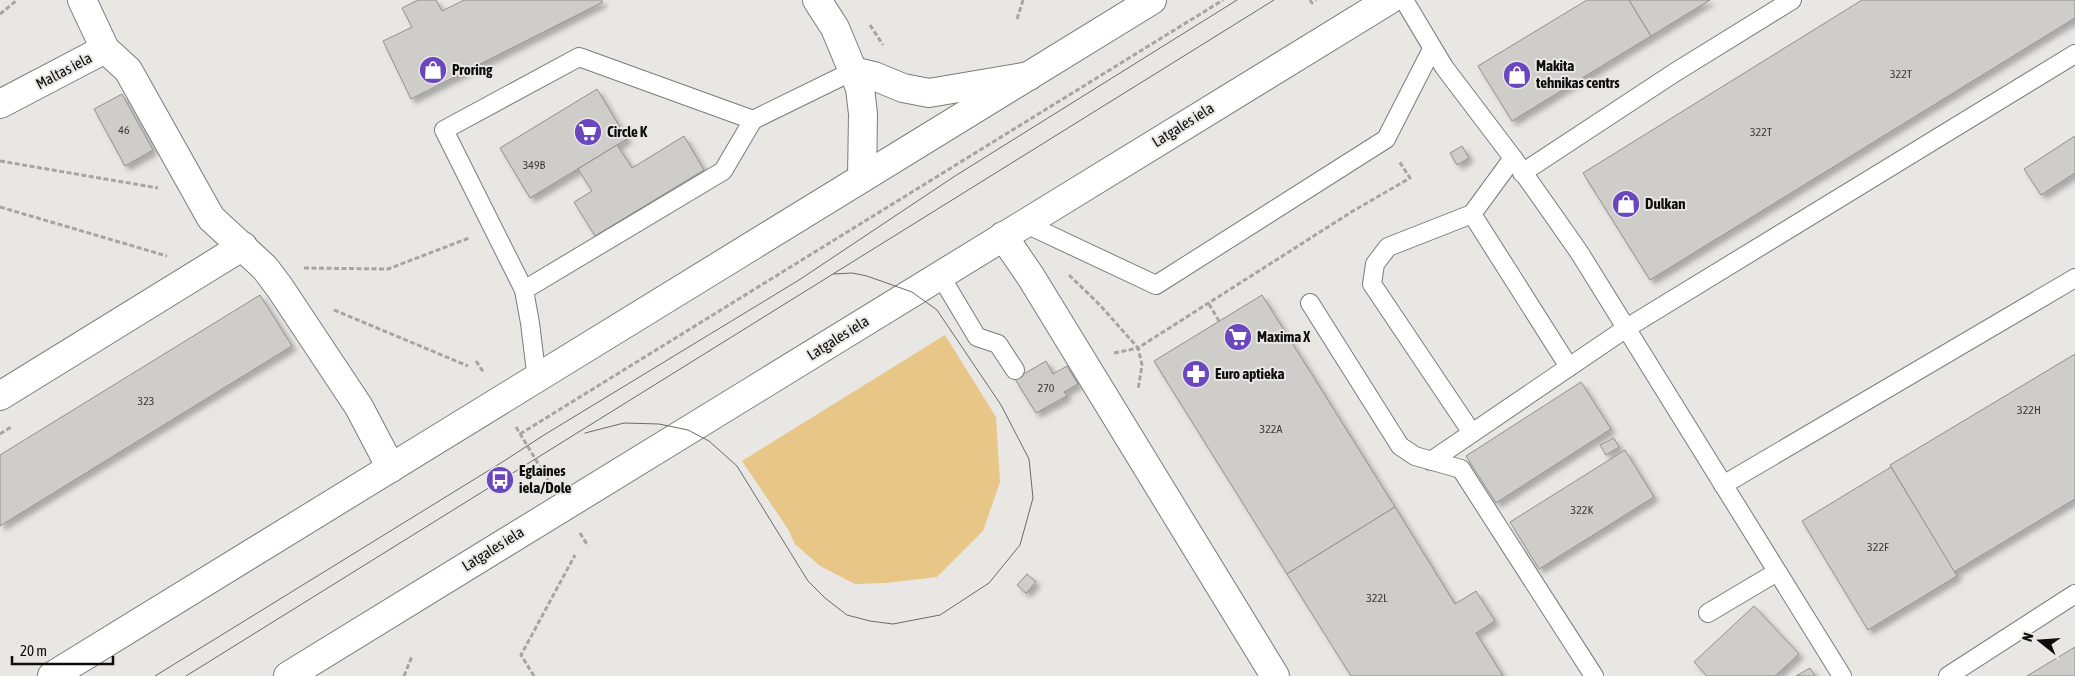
<svg xmlns="http://www.w3.org/2000/svg" width="2075" height="676" font-family="'Asap Condensed',sans-serif">
  <defs>
    <filter id="shadow"><feDropShadow dx="4.5" dy="4.5" stdDeviation="2.5" flood-color="#0004"/></filter>
  </defs>
  <rect width="100%" height="100%" fill="#e8e7e4"/>
  <path fill="#e8c688" d="M945,335l51,82 4,65 -17,49 -46,46 -52,6 -30,1 -35,-18 -25,-22 -7,-15 -46,-68z"/>
  <g fill="#cecdca" stroke="#91908d" filter="url(#shadow)">
    <path d="M418,0h18l6,11 22,-11h137l2,2 -192,97 -28,-58 29,-14 -10,-19z"/>
    <path d="M1587,0h42l22,36 -139,85 -34,-55z"/>
    <path d="M1629,0h81l-59,36z"/>
    <path d="M1862,0h213v18l-425,262 -67,-107z"/>
    <path d="M597,89l30,50 -97,59 -30,-50z"/>
    <path d="M122,94l31,56 -28,16 -31,-57z"/>
    <path d="M684,136l20,34 -109,66 -21,-34 18,-11 -14,-22 39,-24 15,23z"/>
    <path d="M2075,136v37l-34,22 -17,-26z"/>
    <path d="M1462,146l7,12 -12,7 -7,-12z"/>
    <path d="M260,295l32,51 -292,180v-71z"/>
    <path d="M1262,295l133,212 -108,67 -133,-213z"/>
    <path d="M2075,354v145l-121,73 -64,-107z"/>
    <path d="M1046,361l7,13 14,-8 11,18 -14,8 3,4 -31,17 -21,-34z"/>
    <path d="M1581,382l30,47 -115,74 -30,-47z"/>
    <path d="M1614,438l5,9 -13,8 -6,-10z"/>
    <path d="M1625,450l29,47 -115,72 -29,-47z"/>
    <path d="M1891,467l66,109 -89,54 -66,-109z"/>
    <path d="M1395,507l60,97 21,-13 19,30 -19,12 27,43h-152l-64,-102z"/>
    <path d="M1027,574l9,8 -10,11 -9,-8z"/>
    <path d="M1754,606l45,48 -24,22h-68l-13,-14z"/>
    <path d="M2075,647v29h-48z"/>
    <path d="M1810,668l5,8h-19z"/>
  </g>
  <g fill="none" stroke-linecap="round" stroke-linejoin="round">
    <defs>
      <g id="lane">
        <path d="M1404,0l40,67 69,91 66,94 263,424"/>
        <path d="M1522,173l152,-100 118,-73"/>
        <path d="M1472,214l97,153"/>
        <path d="M1024,223l132,62 230,-146 46,-90"/>
        <path d="M940,275l37,62 21,7 17,26"/>
        <path d="M524,290l199,-119 30,-51 100,-49"/>
        <path d="M1310,303l90,143 15,10 46,13 133,207"/>
        <path d="M537,380l-7,-57 -6,-33 -80,-160 135,-73 174,63"/>
        <path d="M1472,433l-100,-149 3,-20 13,-17 84,-33 41,-56"/>
        <path d="M1431,461l194,-132 450,-275"/>
        <path d="M1723,485l352,-207"/>
        <path d="M1708,613l69,-41"/>
        <path d="M1948,676l127,-82"/>
      </g>
      <g id="street">
        <path d="M82,0l23,49 23,21 83,148 54,50 15,20 79,119 32,61"/>
        <path d="M817,0l18,28 25,60 3,26 -1,64"/>
        <path d="M853,71l21,5 29,12 26,5 100,-17"/>
        <path d="M0,104l105,-55"/>
        <path d="M1003,236l28,41 244,399"/>
        <path d="M0,396l243,-150"/>
      </g>
      <g id="highway">
        <path d="M52,676l1100,-676"/>
        <path d="M288,676l1101,-676"/>
      </g>
    </defs>
    <use href="#lane" stroke="#7d7b79" stroke-width="20"/>
    <use href="#street" stroke="#7d7b79" stroke-width="30"/>
    <use href="#highway" stroke="#7d7b79" stroke-width="30"/>
    <g stroke="#a5a5a2" stroke-width="3" stroke-dasharray="5 2.5" stroke-linecap="butt">
      <path d="M1310,0l2,3 4,-3"/>
      <path d="M0,14l17,-14"/>
      <path d="M1017,19l6,-19"/>
      <path d="M870,25l13,20"/>
      <path d="M0,161l158,27"/>
      <path d="M0,207l167,49"/>
      <path d="M304,268l84,1 81,-31"/>
      <path d="M1069,275l31,30 38,43 215,-137 57,-33 -11,-17"/>
      <path d="M1209,304l10,17"/>
      <path d="M334,310l134,56"/>
      <path d="M1114,353l24,-5 4,17 -4,25"/>
      <path d="M476,361l8,12"/>
      <path d="M516,427l32,53"/>
      <path d="M0,434l11,-7"/>
      <path d="M520,434l703,-434"/>
      <path d="M580,533l8,13"/>
      <path d="M404,676l8,-20"/>
      <path d="M534,676l-13,-21 54,-100"/>
    </g>
    <use href="#lane" stroke="#fff" stroke-width="18"/>
    <use href="#street" stroke="#fff" stroke-width="28"/>
    <use href="#highway" stroke="#fff" stroke-width="28"/>
    <g stroke="#6b6b69" stroke-width="1">
      <path d="M585,433l39,-10 35,1 29,6 21,11 28,25 71,115 17,17 22,17 23,6 23,3 47,-9 49,-32 31,-38 13,-47 -4,-39 -28,-54 -64,-95 -25,-18 -45,-16 -15,-3 -18,1"/>
      <path d="M155,676l349,-215 40,-26 255,-155 156,-104 282,-176"/>
      <path d="M186,676l1088,-676"/>
    </g>
  </g>
  <defs>
    <symbol id="shop-disc" viewBox="-11 -11 22 22"><circle r="9.5" fill="#6a46bf" stroke="#e8e7e4"/><path d="M-5-2.5h2.3a2.7 3.5 0 0 1 5.4 0H5L5.5 6h-11ZM-1.5-2.5h3a1.5 2.3 0 0 0-3 0Z" fill="#fff"/></symbol>
    <symbol id="supermarket-disc" viewBox="-11 -11 22 22"><circle r="9.5" fill="#6a46bf" stroke="#e8e7e4"/><path d="M-6-5.5h2.5l.6 2H6L4.5 2H-2.5L-4.4-4H-6ZM-1.5 3.2a1.3 1.3 0 1 0 .1 0ZM3 3.2a1.3 1.3 0 1 0 .1 0Z" fill="#fff"/></symbol>
    <symbol id="pharmacy-disc" viewBox="-11 -11 22 22"><circle r="9.5" fill="#6a46bf" stroke="#e8e7e4"/><path d="M-2-6h4v4h4v4h-4v4h-4v-4h-4v-4h4Z" fill="#fff"/></symbol>
    <symbol id="bus-disc" viewBox="-11 -11 22 22"><circle r="9.5" fill="#6a46bf" stroke="#e8e7e4"/><path d="M-5-6H5V4H4V6H2V4H-2V6H-4V4H-5ZM-3.5-4V0h7V-4ZM-3.5 1.2v1.5H-2V1.2ZM2 1.2v1.5H3.5V1.2Z" fill="#fff"/></symbol>
  </defs>
  <g fill-rule="evenodd">
    <use href="#shop-disc" x="417" y="54" width="32" height="32"/>
    <use href="#shop-disc" x="1501" y="59" width="32" height="32"/>
    <use href="#supermarket-disc" x="572" y="116" width="32" height="32"/>
    <use href="#shop-disc" x="1610" y="188" width="32" height="32"/>
    <use href="#supermarket-disc" x="1222" y="321" width="32" height="32"/>
    <use href="#pharmacy-disc" x="1180" y="358" width="32" height="32"/>
    <use href="#bus-disc" x="484" y="464" width="32" height="32"/>
  </g>
  <g text-anchor="middle" stroke-width="4" stroke-linejoin="round" paint-order="stroke">
    <g font-size="12" fill="#3d3d3c">
      <text x="1901" y="78">322T</text>
      <text x="124" y="134">46</text>
      <text x="1761" y="136">322T</text>
      <text x="534" y="169">349B</text>
      <text x="1046" y="392">270</text>
      <text x="146" y="405">323</text>
      <text x="2029" y="414">322H</text>
      <text x="1271" y="433">322A</text>
      <text x="1582" y="514">322K</text>
      <text x="1878" y="551">322F</text>
      <text x="1377" y="602">322L</text>
    </g>
    <g font-size="15" font-weight="bold" fill="#0d0d0c" stroke="#e8e7e4" text-anchor="start">
      <text x="1536" y="71">Makita<tspan x="1536" dy="17">tehnikas centrs</tspan></text>
      <text x="452" y="75">Proring</text>
      <text x="607" y="137">Circle K</text>
      <text x="1645" y="209">Dulkan</text>
      <text x="1257" y="342">Maxima X</text>
      <text x="1215" y="379">Euro aptieka</text>
      <text x="519" y="476">Eglaines<tspan x="519" dy="17">iela/Dole</tspan></text>
    </g>
    <g font-size="15" fill="#0d0d0c" stroke="#e8e7e4">
      <text transform="translate(64 71) rotate(-28)" y="5">Maltas iela</text>
      <text transform="translate(1183 125) rotate(-32)" y="5">Latgales iela</text>
      <text transform="translate(838 338) rotate(-32)" y="5">Latgales iela</text>
      <text transform="translate(493 549) rotate(-32)" y="5">Latgales iela</text>
    </g>
  </g>
  <g transform="translate(2040 641) rotate(287)" stroke="#e8e7e4" stroke-width="4" paint-order="stroke">
  <path d="M0-4L9 19L0 12L-9 19Z" fill="#0d0d0c"/>
  <text y="-8" font-size="14" font-weight="bold" text-anchor="middle" fill="#0d0d0c">N</text>
  </g>
  <path d="M12 656v8h101v-8" fill="none" stroke="#0d0d0c" stroke-width="2.5"/>
  <text x="20" y="656" font-size="15" fill="#0d0d0c" stroke="#e8e7e4" stroke-width="4" paint-order="stroke">20 m</text>
</svg>
